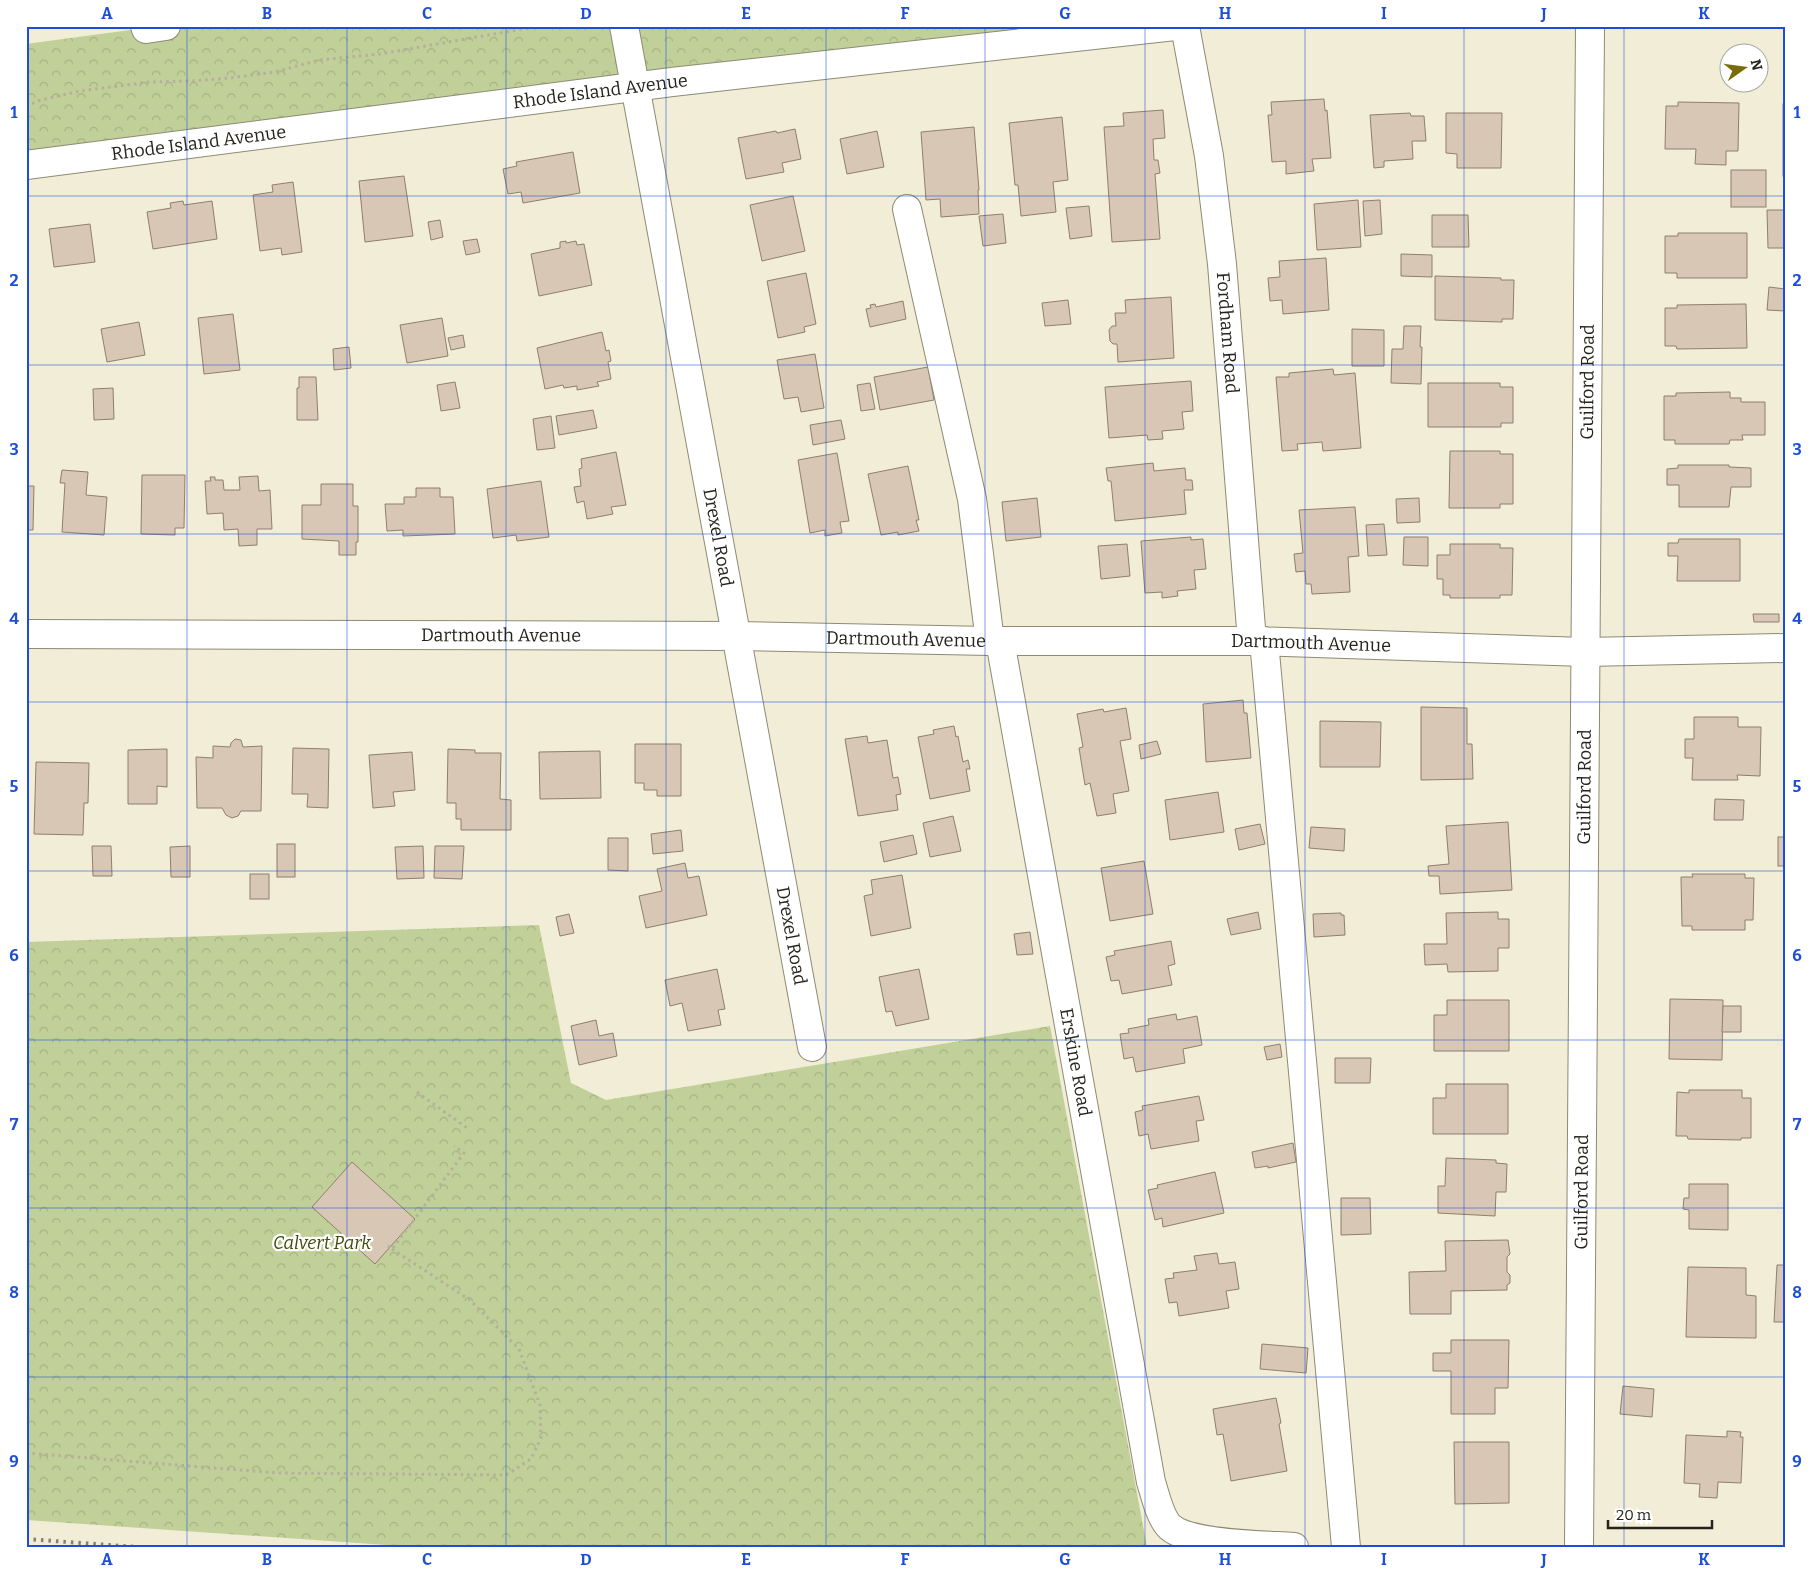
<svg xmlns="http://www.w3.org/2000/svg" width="1811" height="1573" font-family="Bitter,serif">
  <defs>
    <pattern id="park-crowns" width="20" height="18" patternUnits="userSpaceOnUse" patternTransform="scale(1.25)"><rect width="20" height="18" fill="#c1d098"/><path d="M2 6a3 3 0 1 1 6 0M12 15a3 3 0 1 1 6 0" fill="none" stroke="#a6b282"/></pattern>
  </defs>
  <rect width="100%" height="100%" fill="#f1edd6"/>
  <g fill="url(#park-crowns)">
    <path d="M160,26h949l-1083,139v-121z"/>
    <path d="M539,925l32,158 35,17 444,-74 97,521h-732l-389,-27v-578z"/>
  </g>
  <g fill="#d8c7b5" stroke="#8f7f6e">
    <path d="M1324,99l1,12 2,-1 4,48 -19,1 2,12 -28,3v-13l-14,1 -4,-47h4l-1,-13z"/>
    <path d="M1678,102l61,1 -1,48h-12v14l-31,-1 1,-15h-31l1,-43h12z"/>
    <rect x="1783" y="104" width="2" height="72"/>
    <path d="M1163,110l2,28 -12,1 1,21h4l2,13 -5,1 5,65 -48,3 -8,-115 20,-1 -1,-13z"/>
    <path d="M1410,113l1,3h13l2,25h-14l1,18 -29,2v6l-10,1 -4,-53z"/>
    <path d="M1446,113h56l-1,55h-44v-14l-11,-1z"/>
    <path d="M1062,117l6,63 -15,2 3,30 -35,4 -3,-31h-3l-6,-62z"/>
    <path d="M974,127l5,63h-1l1,24 -38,3 -1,-18 -14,1 -5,-68z"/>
    <path d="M795,129l6,30 -19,4 2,9 -38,7 -8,-41 38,-7 1,2z"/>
    <path d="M877,131l7,36 -37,7 -7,-35z"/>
    <path d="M573,152l7,41 -57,10 -2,-11 -13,2 -5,-25 14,-3 -1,-4z"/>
    <rect x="1731" y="170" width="35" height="37"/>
    <path d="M404,176l9,60 -48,6 -6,-61z"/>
    <path d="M293,182l9,70 -20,3 -1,-7 -21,3 -7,-56 20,-3 -1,-7z"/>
    <path d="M793,196l12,55 -43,10 -12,-56z"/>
    <path d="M1358,200l3,47 -44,3 -3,-46z"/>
    <path d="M1380,200l2,34 -17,2 -2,-35z"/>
    <path d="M183,201l1,4 28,-4 5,38 -64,10 -6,-37 24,-4 -1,-5z"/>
    <path d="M1089,206l3,30 -22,3 -4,-31z"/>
    <path d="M1767,210h18v38h-17z"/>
    <path d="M1003,214l3,29 -23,3 -4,-30z"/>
    <path d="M1432,215h36l1,32h-37z"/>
    <path d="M440,220l3,17 -12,3 -3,-18z"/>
    <path d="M90,224l5,38 -41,5 -5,-38z"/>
    <path d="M1678,233h69v45h-70v-5h-12v-37h13z"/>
    <path d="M477,239l3,13 -14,3 -3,-14z"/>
    <path d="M566,241v2l10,-2 1,4 7,-1 8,41 -53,11 -8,-42 29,-6v-6z"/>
    <path d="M1401,254l31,1v22l-31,-1z"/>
    <path d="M1326,258l3,52 -46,4 -1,-14 -12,1 -2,-23 12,-1 -1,-16z"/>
    <path d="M806,273l10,51 -12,3 1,5 -27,6 -11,-57z"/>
    <path d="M1435,276l66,2v2h13l-1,39h-11v3l-67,-2z"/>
    <path d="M1769,287l16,2v22l-18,-1z"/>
    <path d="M1171,297l3,61 -56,4 -1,-18h-4l-3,-3 -1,-11 3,-4h4l-1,-13h11l-1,-13z"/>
    <path d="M1068,300l3,24 -26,2 -3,-23z"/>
    <path d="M903,301l3,18 -36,8 -4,-18 5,-1 -1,-3 5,-1 1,3z"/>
    <path d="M1746,304l1,44 -70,1 -1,-3h-11v-38h12v-3z"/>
    <path d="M233,314l7,56 -36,4 -6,-56z"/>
    <path d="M442,318l6,38 -41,7 -7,-38z"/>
    <path d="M139,322l6,33 -38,7 -6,-33z"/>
    <path d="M1404,326h17l-1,21h2l-1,37 -30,-1 1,-34h11z"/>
    <path d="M1352,329l32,1v36h-32z"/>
    <path d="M602,332l4,19 3,-1 2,11 -3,1 3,17 -14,3 2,4 -22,4v-4l-13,2 -1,-3 -18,4 -8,-41z"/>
    <path d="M463,335l2,12 -14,3 -3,-12z"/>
    <path d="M349,347l2,21 -17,2 -1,-21z"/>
    <path d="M815,354l9,54 -23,4 -3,-15 -14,2 -7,-39z"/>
    <path d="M928,367l6,33 -54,10 -6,-33z"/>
    <path d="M1333,369l1,6 21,-2 6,75 -38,3 -1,-9 -25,2 1,6 -16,1 -6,-74h13v-4z"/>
    <path d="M299,377h17l2,43h-21v-32h2z"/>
    <path d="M1191,381l2,30 -11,1 2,17 -22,2 1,8 -15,1 -1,-5 -38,3 -4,-51z"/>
    <path d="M455,382l5,26 -19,3 -4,-26z"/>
    <path d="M870,383l5,26 -14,2 -4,-26z"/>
    <path d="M1428,383h72v4h13v36h-12v4h-73z"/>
    <path d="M113,388l1,31 -20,1 -1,-31z"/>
    <path d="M1730,392v6h11v4h24v33h-23l1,5h-13l-1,4h-54v-4h-11v-44h12v-3z"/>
    <path d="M593,410l4,18 -38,7 -3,-19z"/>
    <path d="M551,416l4,32 -18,2 -4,-31z"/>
    <path d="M841,420l4,19 -32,6 -3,-20z"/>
    <path d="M1450,451h50v3h13v50h-13v4h-51z"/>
    <path d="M616,452l10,53 -15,2 2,7 -26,5 -3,-18 -7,2 -3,-16 7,-1 -2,-17 3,-1 -1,-9z"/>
    <path d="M837,453l12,68 -9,1 2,11 -17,3v-6l-15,3 -12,-73z"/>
    <path d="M1153,463l1,8 31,-3 1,12h6l1,10h-9l2,24 -71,7 -4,-40h-3l-2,-13z"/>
    <path d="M1678,465h51v2l22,1v19h-20l-2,20h-50v-22h-12v-16l11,-1z"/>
    <path d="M908,466l11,54h-3l3,11 -21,4v-3l-17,3 -13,-61z"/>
    <path d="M62,470l26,2 -2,23 21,2 -3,38 -42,-3 3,-49h-5z"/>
    <path d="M142,475h43l-1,53h-9v7l-34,-1z"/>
    <path d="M258,476l1,15 11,-1 2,39h-15v16l-18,1 -1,-17 -14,1 -1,-17 -16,1 -2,-33h6l-1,-4h5v3h8l1,10h16l-1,-13z"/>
    <path d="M541,481l8,56 -32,4 -1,-6 -23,3 -6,-49z"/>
    <path d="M321,484h32v22h5v36h-2v13h-17v-14l-37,-2v-34h19z"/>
    <path d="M26,486h8l-1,44h-7z"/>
    <path d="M416,488h24v9h13l2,37 -52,2v-6l-16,1 -2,-27h19v-7h12z"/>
    <path d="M1037,498l4,39 -35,4 -4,-39z"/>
    <path d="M1419,498l1,24 -23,1 -1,-24z"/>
    <path d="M1355,507l4,49 -11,1 2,35 -38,2 -1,-10h-5l-1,-13 -9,1 -2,-18 9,-1 -4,-43z"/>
    <path d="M1384,524l3,31 -19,1 -2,-31z"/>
    <path d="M1191,537v3l12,-1 3,30 -12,1 2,19 -19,2 1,5 -16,2v-6l-17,1 -4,-52z"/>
    <path d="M1404,537h24v29l-25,-1z"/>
    <path d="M1679,539h61v42h-63l1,-25h-10v-13h10z"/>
    <path d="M1127,544l3,32 -29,3 -3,-33z"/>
    <path d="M1450,544h50v4h13l-1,47h-12v3h-50v-3h-7v-16h-6v-24h13z"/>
    <path d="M1753,614h26v8h-25z"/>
    <path d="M1243,700l1,13h3l4,45 -45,4 -3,-58z"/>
    <path d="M1421,707l46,1v36h5l1,35 -52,1z"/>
    <path d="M1126,708l5,31 -11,2 9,50 -16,3 3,19 -19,3 -7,-33 -5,2 -6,-37 4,-1 -6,-33 26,-5 1,3z"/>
    <path d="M1694,717h44v10h23l-1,49 -23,-1 1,5h-46l1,-22h-8v-19h9z"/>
    <path d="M1320,721l61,1 -1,45h-60z"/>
    <path d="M954,726l2,11 2,-1 5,26 5,-2 2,9h-4l4,22 -40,8 -12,-62 16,-3 -1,-4z"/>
    <path d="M867,736l1,7 19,-3 6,38 5,-1 3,17 -5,1 2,15 -40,6 -13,-77z"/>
    <path d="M235,739l6,1 2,7 19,-1 -1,65h-20l-3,5 -6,2 -6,-3 -4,-7h-25l-1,-51 17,1v-12l17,1 1,-4z"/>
    <path d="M1157,741l4,13 -20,5 -2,-14z"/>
    <path d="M635,744h46v52h-24v-6h-13v-7h-9z"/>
    <path d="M293,748l36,1 -1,59 -21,-1 1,-13h-16z"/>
    <path d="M167,749v38l-10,-1v18h-29v-54z"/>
    <path d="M448,749l27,1v3h26l-1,46 11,1v30h-50v-11h-5v-16h-9z"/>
    <path d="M600,751l1,47 -61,1 -1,-47z"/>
    <path d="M412,752l3,38 -22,2 2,14 -22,2 -4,-53z"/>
    <path d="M36,762l53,1 -1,40h-4l-1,32 -49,-1z"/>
    <path d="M1218,792l6,40 -54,8 -5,-40z"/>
    <path d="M1715,799l29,1 -1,20h-29z"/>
    <path d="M953,816l8,35 -31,6 -7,-34z"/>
    <path d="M1508,822l4,68 -72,4 -1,-18h-10l-1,-10 21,-2 -3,-38z"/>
    <path d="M1260,824l5,20 -26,6 -4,-21z"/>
    <path d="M1311,827l34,2 -1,22 -35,-3z"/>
    <path d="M681,830l2,21 -30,3 -2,-20z"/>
    <path d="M913,835l4,19 -33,8 -4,-20z"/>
    <rect x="1778" y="837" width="7" height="29"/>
    <path d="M608,838h20v33l-20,-1z"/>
    <rect x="277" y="844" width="18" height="33"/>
    <path d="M92,846h19l1,30h-19z"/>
    <path d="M190,846v31h-19l-1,-30z"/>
    <path d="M423,846l1,32 -27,1 -2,-32z"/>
    <path d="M435,846h29l-2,33 -28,-1z"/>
    <path d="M1144,861l9,53 -43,7 -9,-53z"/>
    <path d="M685,863l3,15 11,-2 8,39 -61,13 -7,-32 23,-5 -5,-22z"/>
    <rect x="250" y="874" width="19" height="25"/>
    <path d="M1692,874h53v4h9l-1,42h-8v10h-53v-4h-10l-1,-49h12z"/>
    <path d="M902,875l9,53 -40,8 -7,-40 9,-2 -2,-14z"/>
    <path d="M1258,912l3,17 -30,6 -4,-16z"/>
    <path d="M1498,912v7h11v29h-11v23l-50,1 -1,-8 -22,1 -1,-21h23l-1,-31z"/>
    <path d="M1341,913v2h3l1,20 -31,2 -1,-23z"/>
    <path d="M569,914l5,19 -14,3 -4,-19z"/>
    <path d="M1030,932l3,22 -16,1 -3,-21z"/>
    <path d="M1171,941l4,23 -7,2 4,19 -50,9 -3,-14 -8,1 -5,-24 9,-2 -1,-4z"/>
    <path d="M717,969l8,40 -7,1 3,15 -33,6 -6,-28 -12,3 -5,-26z"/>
    <path d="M919,969l10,50 -33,7 -4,-15 -6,1 -7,-35z"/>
    <path d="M1670,999l53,1 -1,60 -53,-1z"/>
    <path d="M1447,1000h62v51h-75v-36h13z"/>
    <path d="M1723,1006h18v26h-19z"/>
    <path d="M1176,1014l1,6 20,-4 5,29 -19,4 2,14 -49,9 -3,-15 -9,2 -4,-25 9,-1 -1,-4 21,-4 -1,-6z"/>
    <path d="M596,1020l3,16 14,-3 4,23 -38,9 -8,-39z"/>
    <path d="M1280,1044l2,13 -15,3 -3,-13z"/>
    <path d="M1335,1058h36l-1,25h-35z"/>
    <path d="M1446,1084h62v50h-75v-36h13z"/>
    <path d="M1689,1090h53v8h9v40h-10v2l-53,-1 -1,-3h-11l1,-44 12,1z"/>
    <path d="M1199,1096l5,24 -8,1 3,20 -48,8 -3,-15 -9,2 -4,-24 8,-2 -1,-4z"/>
    <path d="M1293,1143l3,19 -28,6v-2l-13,2 -3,-16z"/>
    <path d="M1446,1158l50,2v3l11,1 -1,28h-10l-1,24 -57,-3v-27h7z"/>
    <path d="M352,1162l63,57 -40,45 -63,-57z"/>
    <path d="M1215,1172l9,41 -61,14 -1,-9 -7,2 -7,-30 10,-2 -1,-3z"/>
    <path d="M1689,1184h39v46l-39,-1v-19l-6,-1 1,-11h5z"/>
    <path d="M1341,1198h29l1,36 -30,1z"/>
    <path d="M1508,1240l2,14 -3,3v15l3,3v8l-3,2v5l-56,1v23h-41l-1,-42 37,-1 -1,-30z"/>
    <path d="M1217,1253l2,11 16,-2 4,27 -13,2 3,17 -50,8 -2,-14 -8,1 -4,-24 9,-1 -1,-5 24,-3 -3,-14z"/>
    <path d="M1777,1265h8v57h-11z"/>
    <path d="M1688,1267l58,1v27l10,1v42l-70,-1z"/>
    <path d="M1451,1340h58l-1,48h-13v26h-44v-43h-18v-18h18z"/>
    <path d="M1262,1344l46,4 -2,25 -46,-4z"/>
    <path d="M1623,1386l31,3 -2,28 -32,-3z"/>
    <path d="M1276,1398l5,25 -2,1 8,47 -56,10 -8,-47 -6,1 -4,-26z"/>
    <path d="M1727,1431l14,1 -1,5h3l-2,46 -23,-1 -1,16 -18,-1 1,-13 -16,-1 2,-48 41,2z"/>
    <path d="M1454,1442h55v61l-54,1z"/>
  </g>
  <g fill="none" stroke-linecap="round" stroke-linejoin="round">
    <defs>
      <g id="minor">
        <path d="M145,26l1,3 20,-3"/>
        <path id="s1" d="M624,26l188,1021"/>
        <path id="s2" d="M1185,26l24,130 13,108 30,377"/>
        <path id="s3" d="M26,165l646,-83 503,-56"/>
        <path d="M907,209l65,290 18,142"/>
        <path id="s4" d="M26,634l711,2 253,5h262l333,11 200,-4"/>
        <path id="s5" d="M1000,641l151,841c4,12 9,36 19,45 20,18 96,18 124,20"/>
        <path d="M1264,641l82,906"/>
        <path id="s6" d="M1579,1547l11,-1521"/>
      </g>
    </defs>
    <use href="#minor" stroke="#8e8a75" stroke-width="30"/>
    <g stroke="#b3b09e" stroke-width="3" stroke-dasharray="2.5 4" stroke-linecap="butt">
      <path d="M26,106l15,-6 39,-9 69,-9 44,-1 36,-3 46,-6 44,-12 61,-6 160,-28"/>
      <path d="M417,1092l50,36"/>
      <path d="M388,1246l4,3 72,-96 -10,-7"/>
      <path d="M26,1453l251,20 229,2 25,-16 10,-21 -1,-33 -21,-56 -49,-49 -78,-51"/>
    </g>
    <use href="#minor" stroke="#fff" stroke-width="28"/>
    <path stroke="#858273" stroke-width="4" stroke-dasharray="2.5 5" stroke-linecap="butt" d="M26,1539l111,8"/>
  </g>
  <path fill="none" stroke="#1d4ed8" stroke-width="1" stroke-opacity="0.55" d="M187,26v1521M347,26v1521M506,26v1521M666,26v1521M826,26v1521M985,26v1521M1145,26v1521M1305,26v1521M1464,26v1521M1624,26v1521M26,196h1759M26,365h1759M26,534h1759M26,702h1759M26,871h1759M26,1040h1759M26,1208h1759M26,1377h1759"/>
  <g text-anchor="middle" stroke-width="4.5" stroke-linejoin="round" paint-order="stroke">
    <g font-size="18" fill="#25231b" stroke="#fff">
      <text dy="6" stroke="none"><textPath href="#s3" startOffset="579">Rhode Island Avenue</textPath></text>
      <text dy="6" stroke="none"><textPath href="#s3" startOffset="174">Rhode Island Avenue</textPath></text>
      <text dy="6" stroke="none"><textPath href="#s2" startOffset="310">Fordham Road</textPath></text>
      <text dy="6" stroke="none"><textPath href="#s6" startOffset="1165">Guilford Road</textPath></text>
      <text dy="6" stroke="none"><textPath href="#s1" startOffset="520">Drexel Road</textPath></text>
      <text dy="6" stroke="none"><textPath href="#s4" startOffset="475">Dartmouth Avenue</textPath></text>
      <text dy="6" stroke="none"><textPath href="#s4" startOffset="880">Dartmouth Avenue</textPath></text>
      <text dy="6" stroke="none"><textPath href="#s4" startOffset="1285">Dartmouth Avenue</textPath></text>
      <text dy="6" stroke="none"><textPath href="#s6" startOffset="760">Guilford Road</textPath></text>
      <text dy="6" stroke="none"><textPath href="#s1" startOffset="925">Drexel Road</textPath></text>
      <text dy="6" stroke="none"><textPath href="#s5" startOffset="428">Erskine Road</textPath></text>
      <text dy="6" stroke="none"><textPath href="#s6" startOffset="355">Guilford Road</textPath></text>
    </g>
    <g font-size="18" font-style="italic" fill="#404d09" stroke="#fff">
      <text x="322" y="1249">Calvert Park</text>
    </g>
  </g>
  <rect width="1811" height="1573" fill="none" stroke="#ffffff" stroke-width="55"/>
  <g transform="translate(1744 68) rotate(76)"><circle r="24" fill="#ffffff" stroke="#a8a7a4"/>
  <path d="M0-4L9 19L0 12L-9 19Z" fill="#7a6d09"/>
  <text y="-8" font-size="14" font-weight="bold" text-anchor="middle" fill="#25231b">N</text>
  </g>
  <path d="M1608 1520v8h104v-8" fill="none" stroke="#25231b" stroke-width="2.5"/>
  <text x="1616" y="1520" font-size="15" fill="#25231b" stroke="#ffffff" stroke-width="4" paint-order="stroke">20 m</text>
  <rect x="28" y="28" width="1756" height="1518" fill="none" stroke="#1d4ed8" stroke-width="2"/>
  <g font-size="16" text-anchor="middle" font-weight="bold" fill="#1d4ed8">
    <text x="107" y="19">A</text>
    <text x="267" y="19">B</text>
    <text x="427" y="19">C</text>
    <text x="586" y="19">D</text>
    <text x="746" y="19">E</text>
    <text x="905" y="19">F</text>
    <text x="1065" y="19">G</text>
    <text x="1225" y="19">H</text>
    <text x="1384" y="19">I</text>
    <text x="1544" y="19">J</text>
    <text x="1704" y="19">K</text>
    <text x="14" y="118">1</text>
    <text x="1797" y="118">1</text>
    <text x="14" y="286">2</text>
    <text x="1797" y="286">2</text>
    <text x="14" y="455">3</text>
    <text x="1797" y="455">3</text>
    <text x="14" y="624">4</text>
    <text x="1797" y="624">4</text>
    <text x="14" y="792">5</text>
    <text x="1797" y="792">5</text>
    <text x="14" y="961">6</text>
    <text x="1797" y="961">6</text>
    <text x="14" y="1130">7</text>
    <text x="1797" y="1130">7</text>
    <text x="14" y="1298">8</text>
    <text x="1797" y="1298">8</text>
    <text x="14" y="1467">9</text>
    <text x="1797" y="1467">9</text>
    <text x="107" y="1565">A</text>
    <text x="267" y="1565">B</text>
    <text x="427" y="1565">C</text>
    <text x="586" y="1565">D</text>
    <text x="746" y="1565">E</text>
    <text x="905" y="1565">F</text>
    <text x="1065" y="1565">G</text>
    <text x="1225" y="1565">H</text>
    <text x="1384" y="1565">I</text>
    <text x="1544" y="1565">J</text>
    <text x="1704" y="1565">K</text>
  </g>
</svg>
